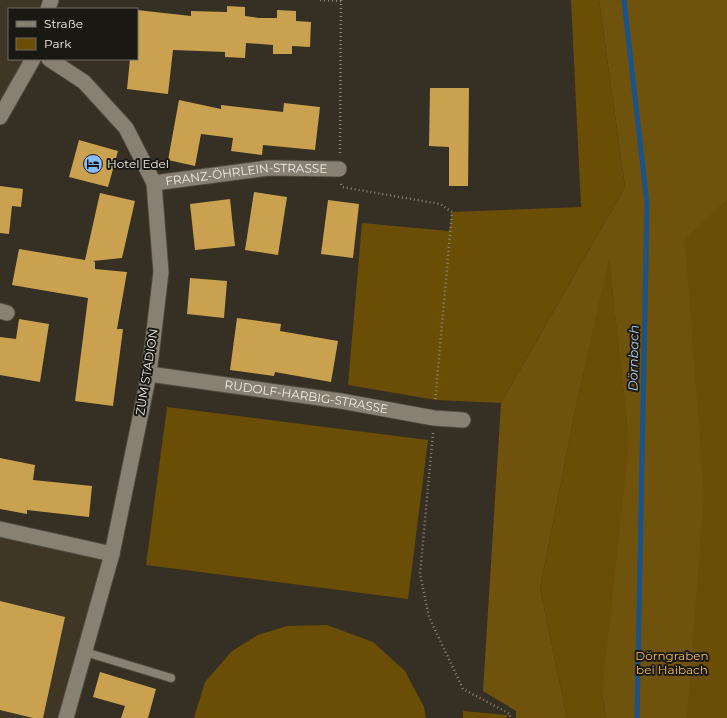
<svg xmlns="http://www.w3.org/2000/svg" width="727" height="718" font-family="Montserrat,sans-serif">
  <rect width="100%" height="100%" fill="#352f24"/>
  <g fill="#3f3625">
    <path d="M0,0h49l-2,9h-38v50h23l-32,56z"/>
    <path d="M0,529l112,25 -51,164h-61z"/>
  </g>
  <g fill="#6b4e06">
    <path d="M571,0h28l26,187 -124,216 -65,-3 -88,-15 14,-162 87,8 3,-19 129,-5z"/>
    <path d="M727,76v642h-117l-8,-25 4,25h-39l-27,-130 36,-181 33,-149 20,182z"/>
    <path d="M167,407l261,33 -20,159 -262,-34z"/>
    <path d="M327,625l46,17 32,29 19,36 2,11h-232l11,-36 27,-31 26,-16 29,-9z"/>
    <path d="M463,711l44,4v3h-44z"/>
  </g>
  <path fill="#6f520b" d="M599,0h128v199l-42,41 19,255 -17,223h-81l-4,-25 27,-251 -20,-182 -33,147 -36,181 27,130h-51v-7l-33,-20 18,-288 124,-216z"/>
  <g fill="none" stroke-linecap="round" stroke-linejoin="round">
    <path stroke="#1a528c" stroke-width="5" d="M624,0l23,203 -10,515"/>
  </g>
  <g fill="#caa24f">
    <path d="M227,6l18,1v9l14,2h18v-8l19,1v10l15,1 -1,25 -18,-1v8h-19v-9l-27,-2 -1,15 -20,-1v-5l-52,-2 -5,44 -41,-5 3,-30h7v-49l54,6v-5l36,1z"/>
    <path d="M430,88h39l-1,98h-19v-39l-20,-1z"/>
    <path d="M179,100l42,9v-4l62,7 1,-9 36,4 -5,43 -52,-5 -1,10 -31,-4 2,-13 -32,-4 -6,32 -27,-6z"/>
    <path d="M79,140l39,11 -10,36 -39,-10z"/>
    <path d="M0,186l23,3 -2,18 -9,-1 -3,28 -9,-1z"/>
    <path d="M254,192l33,5 -9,58 -33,-5z"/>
    <path d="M100,193l35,8 -13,57 -29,3 2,1v7l32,3 -10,57h6l-10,77 -38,-5 13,-103 -76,-13 7,-36 66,11z"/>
    <path d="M230,199l5,47 -40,4 -5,-46z"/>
    <path d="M328,200l31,4 -6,54 -32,-4z"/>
    <path d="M190,278l37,3 -3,37 -37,-4z"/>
    <path d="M237,318l44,6 -1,7 58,10 -7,41 -56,-10 -1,4 -44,-6z"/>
    <path d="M19,319l30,5 -9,58 -40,-7v-38l16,2z"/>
    <path d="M0,458l35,7 -2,15 59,6 -3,31 -62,-7v4l-27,-5z"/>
    <path d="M0,601l65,16 -22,101h-10l-33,-8z"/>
    <path d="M100,672l56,17 -8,29h-27l4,-12 -32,-9z"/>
  </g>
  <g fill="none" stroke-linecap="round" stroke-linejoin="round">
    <defs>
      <path id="service" d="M85,652l86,26"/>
      <g id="minor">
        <path d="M48,9l3,-9"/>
        <path d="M49,59l35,23 42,46 28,55 7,89 -12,102 -37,180 -46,164"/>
        <path d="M0,117l33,-58"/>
        <path id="s1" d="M154,183l114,-15 71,1"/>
        <path d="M0,311l7,2"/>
        <path id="s2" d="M149,374l192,27 93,17 29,2"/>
        <path d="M0,529l112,25"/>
      </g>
    </defs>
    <use href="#service" stroke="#4f4a41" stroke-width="10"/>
    <use href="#minor" stroke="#4f4a41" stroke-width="17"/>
    <g stroke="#8b867d" stroke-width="2.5" stroke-dasharray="1 3" stroke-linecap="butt">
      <path d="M320,0l21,1"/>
      <path d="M340,153l1,-153"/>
      <path d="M341,184l1,3 98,17 12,8 -17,190"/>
      <path d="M433,433l-13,141 9,43 34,72 47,25v4"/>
    </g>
    <use href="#service" stroke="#878073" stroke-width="8"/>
    <use href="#minor" stroke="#878073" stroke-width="15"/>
  </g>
  <defs>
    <symbol id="hotel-disc" viewBox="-11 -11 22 22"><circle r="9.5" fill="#85bbfb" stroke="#1a1813"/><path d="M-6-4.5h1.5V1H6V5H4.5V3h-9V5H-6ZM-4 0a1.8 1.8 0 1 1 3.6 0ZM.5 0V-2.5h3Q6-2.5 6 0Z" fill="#111"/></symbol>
  </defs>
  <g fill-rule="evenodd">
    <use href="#hotel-disc" x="82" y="153" width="22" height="22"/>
  </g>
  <g text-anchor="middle" stroke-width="4" stroke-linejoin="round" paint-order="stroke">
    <g font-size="12" fill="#f0ece5" stroke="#1a1813" text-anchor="start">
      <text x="107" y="168">Hotel Edel</text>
    </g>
    <g font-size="12" fill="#f0ece5" stroke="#1a1813">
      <text dy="4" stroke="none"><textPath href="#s1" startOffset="93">FRANZ-ÖHRLEIN-STRASSE</textPath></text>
      <text transform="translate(147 372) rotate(-81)" y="4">ZUM STADION</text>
      <text dy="4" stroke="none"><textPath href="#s2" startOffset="159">RUDOLF-HARBIG-STRASSE</textPath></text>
    </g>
    <g font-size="12" fill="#f5bf4d" stroke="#1a1813">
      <text x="672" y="660">Dörngraben<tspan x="672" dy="14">bei Haibach</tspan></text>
    </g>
    <g font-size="13" font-style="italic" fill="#b3d0f2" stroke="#1a1813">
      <text transform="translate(633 358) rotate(-89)" y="5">Dörnbach</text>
    </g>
  </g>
  <rect x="8" y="8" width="130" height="52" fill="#1a1813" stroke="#706d67"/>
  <rect x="16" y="21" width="20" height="6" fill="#878073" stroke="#706d67"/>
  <text x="44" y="28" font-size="12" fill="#f0ece5">Straße</text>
  <rect x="16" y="38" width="20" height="12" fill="#6b4e06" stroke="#706d67"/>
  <text x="44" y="48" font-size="12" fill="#f0ece5">Park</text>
</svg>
